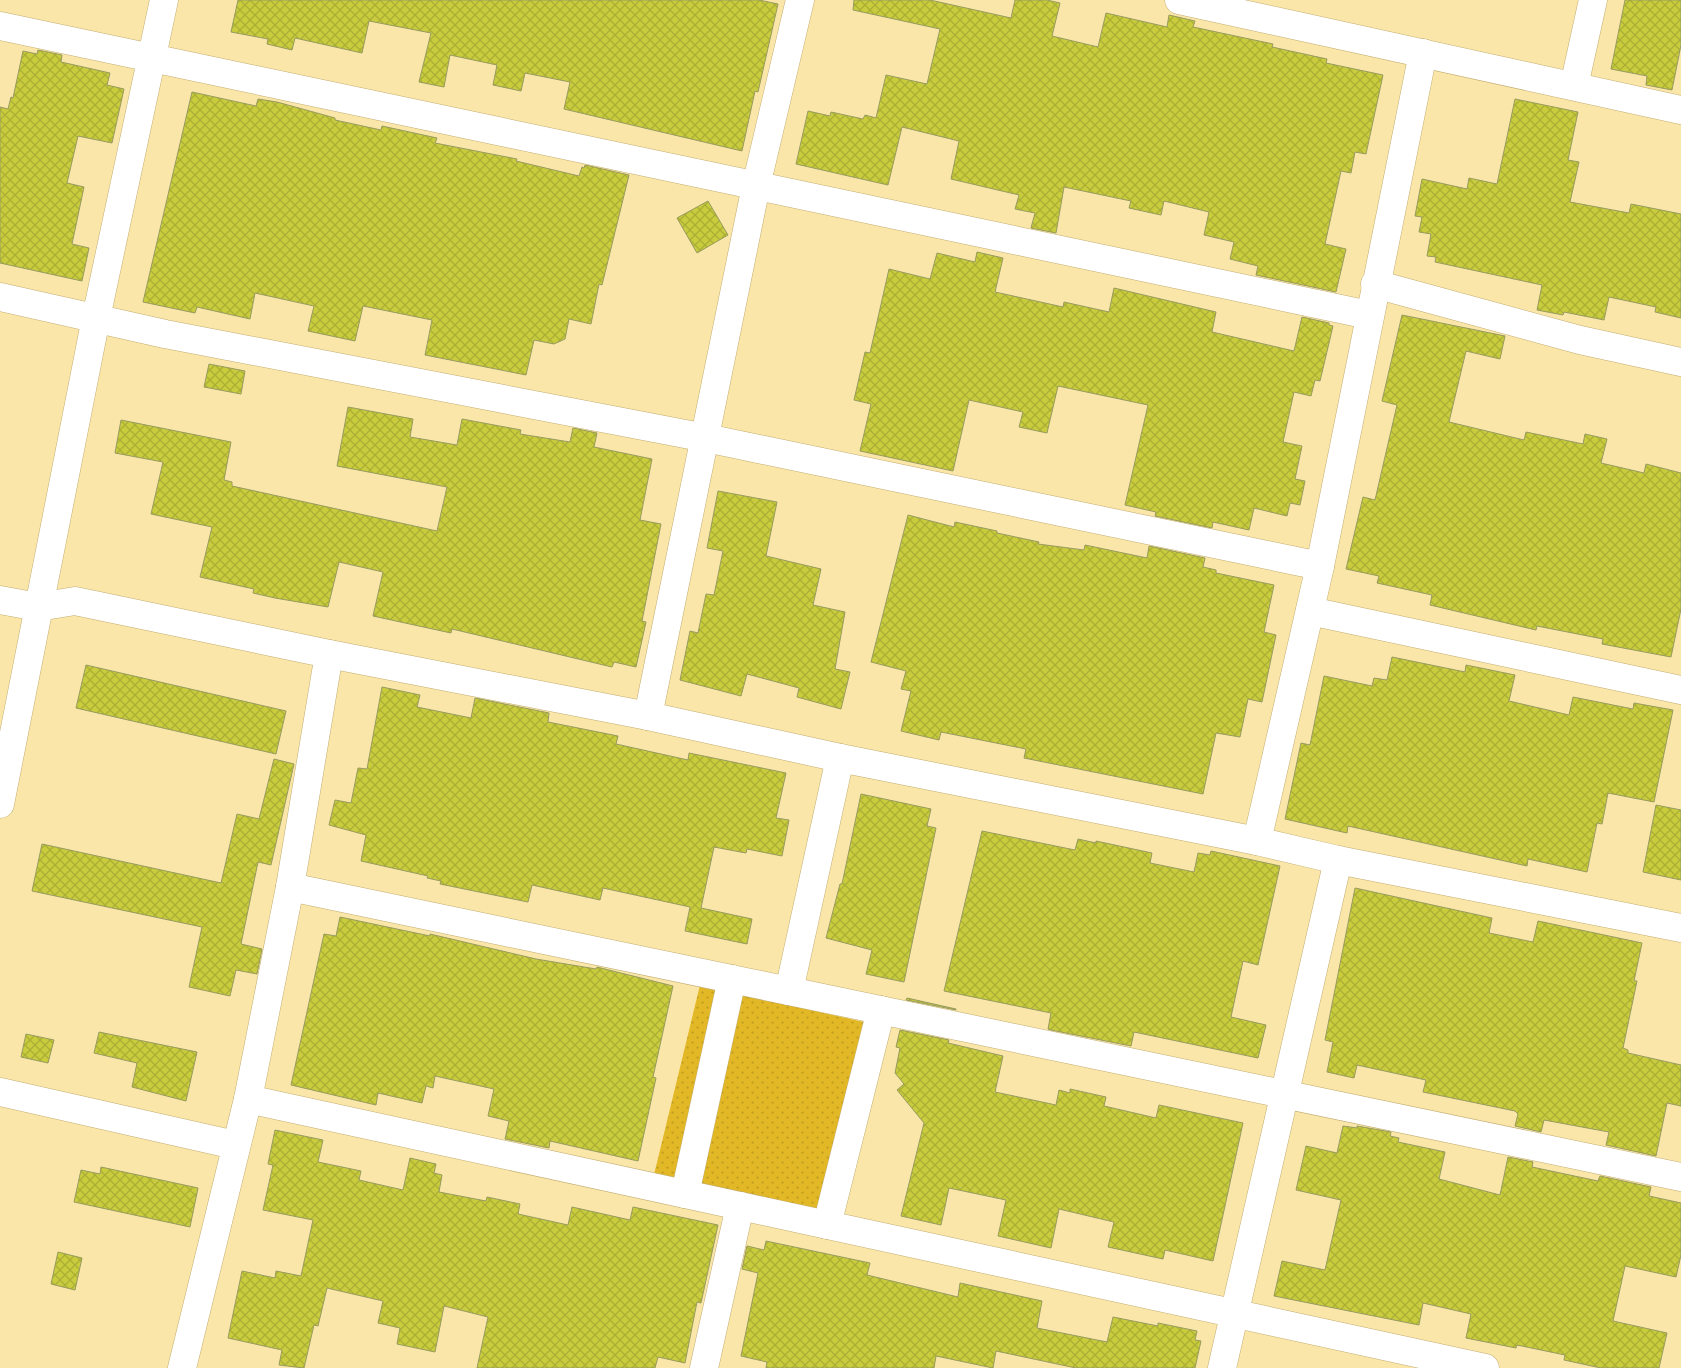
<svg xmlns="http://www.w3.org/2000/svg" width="1681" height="1368" font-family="'DM Sans',sans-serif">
  <defs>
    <pattern id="grass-dots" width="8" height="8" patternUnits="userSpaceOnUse" patternTransform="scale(1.25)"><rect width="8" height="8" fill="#e2b826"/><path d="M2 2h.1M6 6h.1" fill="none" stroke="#c19d20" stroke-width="1.8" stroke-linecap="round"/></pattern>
    <pattern id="building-cross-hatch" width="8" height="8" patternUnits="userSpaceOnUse" patternTransform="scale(1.25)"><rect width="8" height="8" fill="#c8cc3d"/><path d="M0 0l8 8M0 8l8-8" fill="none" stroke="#abae34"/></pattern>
  </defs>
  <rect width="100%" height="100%" fill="#fbe6a9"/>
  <path fill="url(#grass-dots)" d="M700,985l168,38 -45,203 -171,-43z"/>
  <g fill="url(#building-cross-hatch)" stroke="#979b5f">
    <path d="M238,0h521l19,4 -20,88 -3,-1 -13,60 -178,-42 6,-27 -45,-9 -4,18 -28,-6 4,-20 -47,-10 -6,32 -25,-5 12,-49 -62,-12 -7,32 -67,-15 -3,12 -25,-6 1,-5 -37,-7z"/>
    <path d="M854,0h76l81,18 4,-18h32l13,3 -8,33 46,11 8,-34 61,14 2,-12 26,6 -2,6 80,17 -1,3 55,12 -1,4 57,12 -17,79 -11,-2 -4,21 -10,-2 -16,73 21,5 -10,43 -80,-17 2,-9 -28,-7 4,-17 -30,-7 5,-23 -45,-11 -3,14 -32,-7 2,-7 -67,-14 -8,46 -25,-5 4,-15 -20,-4 4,-14 -68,-16 8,-38 -57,-14 -14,58 -92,-21 12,-53 22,5 1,-4 32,7 2,-4 11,3 10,-43 41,9 13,-55 -87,-19z"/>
    <path d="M1625,0h56v45l-9,45 -26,-5 1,-9 -36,-7z"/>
    <path d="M38,50l24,5 -1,7 49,11 -3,12 17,4 -12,54 -34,-7 -11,47 17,4 -12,57 17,4 -7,33 -82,-18v-156l8,2 3,-12 2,1 10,-47 14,3z"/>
    <path d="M192,92l64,14 2,-7 19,3 58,16v2l46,10 1,-4 55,12 -2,5 82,16 -1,2 63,15 3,-9 2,1 1,-3 44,10 -27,110 -3,-1 -8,40 -22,-5 -4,20 -11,5 -20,-4 -8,35 -101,-20 7,-35 -69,-14 -8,35 -47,-10 6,-25 -59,-13 -5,26 -53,-12 -2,6 -52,-11z"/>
    <path d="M1515,99l63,13 -10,48 11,2 -9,40 59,11 2,-9 50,10v104l-26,-6 1,-5 -47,-10 -5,23 -40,-8 -1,3 -26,-5 5,-25 -107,-23 1,-5 -9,-1 4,-22 -12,-2 3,-15 -7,-1 7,-37 45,10 2,-11 28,6z"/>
    <path d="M708,201l20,34 -31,18 -20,-35z"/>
    <path d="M977,252l26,6 -8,34 68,15 1,-5 45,10 5,-24 102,24 -4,20 82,19 8,-34 27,6v2l4,1 -13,55 -5,-1 -4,16 -17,-4 -11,50 19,4 -7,33 10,2 -5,24 -10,-2 -3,13 -33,-8 -5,22 -36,-8 -1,6 -57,-12 1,-4 -31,-7 23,-100 -90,-19 -11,47 -28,-6 4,-15 -54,-12 -16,71 -93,-20 11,-47 -17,-4 11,-48 5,1 19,-84 41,10 7,-26 38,9z"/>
    <path d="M1402,315l103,21 -5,23 -34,-8 -17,71 75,18 2,-8 57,12 2,-10 22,5 -6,24 43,10 2,-9 35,9v136l-10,48 -69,-13 1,-5 -66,-13 -1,4 -106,-25 2,-10 -55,-12 2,-7 -33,-7 17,-72 12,3 22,-95 -15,-4z"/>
    <path d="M209,364l36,7 -4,23 -37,-7z"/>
    <path d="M348,407l65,12 -3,18 47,8 5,-26 59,11 -1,4 50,8 3,-14 24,5 -3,14 58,12 -12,61 21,4 -19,97 4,1 -10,45 -22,-5 -2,5 -160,-38 -1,4 -78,-17 10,-44 -44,-10 -11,45 -53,-9 -22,-5 1,-4 -54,-12 12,-50 -61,-13 12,-52 -48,-9 6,-33 110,22 -7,38 8,2v4l205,45 10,-44 -110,-21z"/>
    <path d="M718,491l59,11 -11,54 55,13 -8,36 32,7 -10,57 15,3 -9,37 -44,-12 2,-9 -52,-14 -6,22 -61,-16 10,-49 8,2 8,-39 8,1 9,-44 -16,-3z"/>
    <path d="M908,515l46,12 1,-5 42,9v2l42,9 -1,2 46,6 1,-5 62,13 2,-12 56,12 -2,9 13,3v3l58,12 -10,47 12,3 -14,67 -14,-3 -8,38 -24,-4 -13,61 -179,-36 2,-9 -85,-17 -2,8 -38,-9 10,-40 -10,-2 5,-18 -35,-9z"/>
    <path d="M1392,657l73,15 1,-7 49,10 -6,26 60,14 4,-18 60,12 1,-6 39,7 -19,92 -46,-9 -6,31 -5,-1 -10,49 -59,-13 -1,7 -179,-40 -1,7 -62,-14 16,-76 9,2 14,-69 48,10 2,-8 13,2z"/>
    <path d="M86,665l200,46 -10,43 -200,-46z"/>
    <path d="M382,687l38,8 -3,12 54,11 4,-20 74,15 -1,9 70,14 -2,8 72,16 1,-7 97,20 -10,45 13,2 -7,36 -35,-7 -1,4 -32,-6 -13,61 51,11 -5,25 -62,-13 5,-24 -87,-19 -3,12 -68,-15 -4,17 -88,-18 1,-3 -14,-3 1,-2 -67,-15 5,-26 -37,-10 6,-25 16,3 7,-35 9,1z"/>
    <path d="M274,759l20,5 -23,101 -13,-3 -17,82 21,5 -5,25 -21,-4 -6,26 -41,-9 13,-60 -170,-36 10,-47 179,39 16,-69 22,5z"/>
    <path d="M861,794l70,15 -4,17 9,2 -32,154 -38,-8 6,-24 -46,-12 14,-54h2z"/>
    <path d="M1656,805l25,5v70l-38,-8z"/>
    <path d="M982,831l93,19 3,-11 18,4v-2l56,12 -2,10 44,9 4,-19 12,2 1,-4 69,15 -22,99 -15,-4 -12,56 35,8 -8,33 -124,-26 -3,14 -80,-16 -3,-1 3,-16 -107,-22z"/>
    <path d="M1355,888l137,30 -3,15 44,9 5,-21 104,22 -8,38h3l-14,67 5,2v3l53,12v41l-14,-3 -11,53 -50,-11 3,-13 -65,-12 -3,12 -26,-6 3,-12 -3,-3 -92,-19 3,-12 -69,-15 -3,13 -27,-6 6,-30 -8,-2z"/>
    <path d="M340,917l90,19v-2l106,25 60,10 1,-2 76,19 -20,91 3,1 -18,83 -88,-20 -1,7 -44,-9 4,-18 -21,-5 6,-27 -59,-13 -2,12 -7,-2 -4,17 -44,-10 -2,12 -85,-20 33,-151 12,2z"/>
    <path d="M907,998l49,11v1l-50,-10z"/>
    <path d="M900,1030l49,10 -1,3 55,13 -8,36 61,13 3,-15 11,3v-4l36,8 -2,9 52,12 3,-13 84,18 -30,138 -48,-11 -2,9 -55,-12 6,-25 -55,-13 -8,39 -53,-12 8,-36 -57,-12 -8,37 -40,-9 23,-93 -27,-33 7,-6 -9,-11 5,-25 -4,-1z"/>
    <path d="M99,1032l98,20 -11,49 -54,-14 5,-24 -43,-10z"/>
    <path d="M26,1034l28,6 -6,23 -27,-6z"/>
    <path d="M1343,1126l14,2v-2l34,6 -1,4 9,2 -1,4 47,10 -6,27 61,16 8,-38 25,5 -1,5 66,14 2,-5 51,11 -2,9 32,7v52l-5,22 -51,-11 -12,55 54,12 -8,35h-58l-37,-8 1,-5 -48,-10 -1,3 -50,-10 5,-24 -48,-11 -4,22 -145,-29 8,-35 43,9 16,-70 -45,-10 10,-44 31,7z"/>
    <path d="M275,1130l48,10 -5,22 43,9 -2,9 44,10 7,-32 26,6 -2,9 8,2 -3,17 47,9 1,-4 33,7 -2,10 50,11 4,-18 58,13 3,-13 85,18 -17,78 -4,-1 -12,61 -27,-6 -3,11h-178l11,-51 -44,-11 -9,46 -38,-8 3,-16 -22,-5 5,-22 -56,-13 -9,38 -4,-1 -10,43 -25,-3 3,-15 -54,-12 14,-67 33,7 1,-7 25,5 12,-56 -50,-10 10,-45 -5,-1z"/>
    <path d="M101,1167l97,21 -8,39 -116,-25 7,-32 19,4z"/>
    <path d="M766,1241l104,22 -3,12 91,22 2,-14 82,18 -5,27 70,14 6,-25 45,9v-3l39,8 -2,9 6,1 -6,27h-119l-80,-17 -3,17 -57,-12 -2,12h-168l1,-6 -26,-6 17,-83 -16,-4 5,-23 17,4z"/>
    <path d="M58,1252l24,6 -7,32 -24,-6z"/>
  </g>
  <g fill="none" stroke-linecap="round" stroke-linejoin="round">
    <defs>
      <g id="minor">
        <path d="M1179,0l502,110"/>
        <path d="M0,26l1369,289"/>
        <path d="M1574,86l19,-86"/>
        <path d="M1375,284l205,56 101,22"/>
        <path d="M0,297l165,37 541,104 614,128"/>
        <path d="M0,600l38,7 37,-6 254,53 319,62 192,42 417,83 81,19 343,68"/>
        <path d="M1310,611l371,79"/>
        <path d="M648,716l108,-530 44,-186"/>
        <path d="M0,804l96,-486 68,-318"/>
        <path d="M1257,841l63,-275 103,-513"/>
        <path d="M290,887l1391,290"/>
        <path d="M789,991l51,-233"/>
        <path d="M0,1092l235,53"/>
        <path d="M248,1099l1237,269"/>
        <path d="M685,1194l47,-215"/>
        <path d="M827,1225l54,-215"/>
        <path d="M182,1368l66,-269 42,-212 39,-233"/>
        <path d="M704,1368l36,-162"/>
        <path d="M1222,1368l116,-508"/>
      </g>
    </defs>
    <use href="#minor" stroke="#c2ad72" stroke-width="29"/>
    <use href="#minor" stroke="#fff" stroke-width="28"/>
  </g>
</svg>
